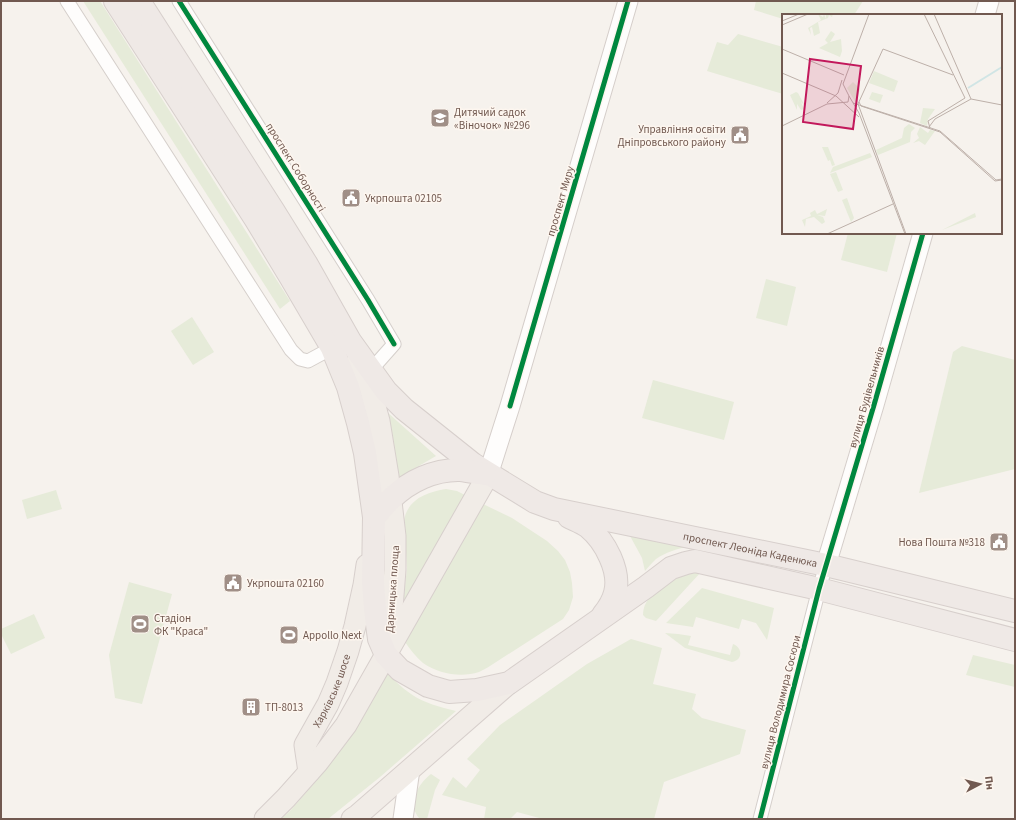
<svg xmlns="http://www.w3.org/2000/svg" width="1016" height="820" font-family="'Source Sans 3',sans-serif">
  <rect width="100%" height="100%" fill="#f6f2ed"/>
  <g fill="#e6ebd9">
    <path d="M83,1h17l190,300 -10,8z"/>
    <path d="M756,1h107l-9,14h-71v4l-29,-9z"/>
    <path d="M738,34l45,13v47l-76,-23 10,-29 11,3z"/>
    <path d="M848,233h49l-10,39 -46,-12z"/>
    <path d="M766,279l30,8 -9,39 -31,-8z"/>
    <path d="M192,317l22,35 -21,13 -22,-34z"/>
    <path d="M962,346l53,14v109l-96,24 34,-141z"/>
    <path d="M653,380l81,22 -10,38 -82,-22z"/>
    <path d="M387,412l49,44 -38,22z"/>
    <path d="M446,489l11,2 10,5 -65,118 5,-46 -3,-48c4,-21 23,-28 42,-31z"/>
    <path d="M56,490l6,19 -35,10 -5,-19z"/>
    <path d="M483,504l29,14 35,23 11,10 7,9 5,12 2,11 1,14 -4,13 -6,9 -73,47c-3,2 -7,4 -11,6 -18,6 -40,2 -56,-9 -7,-6 -13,-14 -18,-21z"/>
    <path d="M629,534l60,12c-11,3 -23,6 -33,13 -4,4 -8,8 -11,12l-3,-13z"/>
    <path d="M685,572h16l-45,49 -10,-3 -3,-3c0,-4 1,-9 3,-12 7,-13 26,-24 39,-31z"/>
    <path d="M129,582l43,12 -30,110 -27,-6 -6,-43z"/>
    <path d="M702,588l72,20 -7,32 -11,-17 -14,-4 -3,10 -43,-12 -3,10 -27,-4z"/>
    <path d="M34,614l11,24 -34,16 -10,-20v-5z"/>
    <path d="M665,633l13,1 13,2 -3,9 42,10 3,-11c10,4 10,16 -1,18l-47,-14z"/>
    <path d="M631,639l31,9 -9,36 43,10 -4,15 10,9 44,12 -6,24 -76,28 -10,37h-111l-26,-7 -7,7h-26l2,-12 -44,-12 11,-18 13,11 14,-18 -13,-11 33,-34 87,-61z"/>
    <path d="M973,655l42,10v22l-49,-12z"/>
    <path d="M386,672c8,8 16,16 25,22 13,9 29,13 45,17l-76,66 -52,42h-47l9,-8 28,-32 23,-30 23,-34z"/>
    <path d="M431,774l9,6 -5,10 -8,29h-7c-14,-15 -2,-35 11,-45z"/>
  </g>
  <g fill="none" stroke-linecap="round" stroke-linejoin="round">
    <defs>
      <g id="street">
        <path d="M67,1l224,349 9,9 8,2 24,-13"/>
        <path d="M179,1l189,299 26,44 -23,26"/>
        <path d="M760,819l59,-230 7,-24"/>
      </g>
      <g id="secondary">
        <path d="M985,15l4,-14"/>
        <path d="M488,475l22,-69 118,-405"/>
        <path d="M826,565l48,-160 49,-172"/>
        <path d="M403,819l7,-50"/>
      </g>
      <g id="primary">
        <path d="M358,359l12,29 9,33 9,55 7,60v34l-3,38 -5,37"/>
        <path id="s1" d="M309,772l-4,-27 23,-41 9,-21 11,-32 7,-25 9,-41 3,-20"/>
        <path d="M265,819l21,-21 32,-36 28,-37 142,-250"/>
        <path d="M352,819l6,-4 151,-132"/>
      </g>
      <g id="highway">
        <path d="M115,1l141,219 35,58 41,70 16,39 10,36 7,30 9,64 -1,65 2,27 4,30 7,16 14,15 28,16 21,6 28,-2 32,-7 137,-96 25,-19 15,-5 9,-2 124,28 196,51"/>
        <path id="s2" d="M139,1l134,209 33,53 44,78 36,50 18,18 69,55 62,38 19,7 272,56 189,46"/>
        <path d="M374,517c6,-6 11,-13 17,-18 18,-18 44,-30 70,-29 8,1 16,3 24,4"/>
        <path d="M569,517c6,3 14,6 19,10 17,14 33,44 27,66 -2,8 -7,16 -12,22"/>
      </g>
    </defs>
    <use href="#street" stroke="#d5cfcb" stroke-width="15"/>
    <use href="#secondary" stroke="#d5ceca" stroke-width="21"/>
    <use href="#primary" stroke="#d7cfcc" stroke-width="23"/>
    <use href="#highway" stroke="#d7cfcc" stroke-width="24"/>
    <use href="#street" stroke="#fefdfc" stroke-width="13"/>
    <use href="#secondary" stroke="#fefdfc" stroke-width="19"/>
    <use href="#primary" stroke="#f1ece7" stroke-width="21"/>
    <use href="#highway" stroke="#efe9e6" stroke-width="22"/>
    <defs>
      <g id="cycleway">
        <path d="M179,1l189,299 26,44"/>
        <path d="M510,406l118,-405"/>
        <path d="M760,819l59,-230 55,-184 49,-172"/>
      </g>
    </defs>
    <use href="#cycleway" stroke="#fdf6ef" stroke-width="8"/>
    <use href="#cycleway" stroke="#00873e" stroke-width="5"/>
  </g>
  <defs>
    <symbol id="school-square" viewBox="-11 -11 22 22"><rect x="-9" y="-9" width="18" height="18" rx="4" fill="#a08f87" stroke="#fdf6ef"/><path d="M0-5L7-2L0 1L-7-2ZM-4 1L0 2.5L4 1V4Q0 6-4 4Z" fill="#fff"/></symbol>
    <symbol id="civic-square" viewBox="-11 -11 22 22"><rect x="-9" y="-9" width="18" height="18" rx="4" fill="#a08f87" stroke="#fdf6ef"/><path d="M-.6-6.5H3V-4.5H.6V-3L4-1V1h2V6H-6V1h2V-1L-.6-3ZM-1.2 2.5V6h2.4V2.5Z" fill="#fff"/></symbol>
    <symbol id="stadium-square" viewBox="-11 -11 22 22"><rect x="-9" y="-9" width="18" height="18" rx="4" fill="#a08f87" stroke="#fdf6ef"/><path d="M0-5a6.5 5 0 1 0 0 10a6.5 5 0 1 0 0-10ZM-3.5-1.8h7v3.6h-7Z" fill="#fff"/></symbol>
    <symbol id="building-square" viewBox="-11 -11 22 22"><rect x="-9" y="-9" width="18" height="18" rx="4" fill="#a08f87" stroke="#fdf6ef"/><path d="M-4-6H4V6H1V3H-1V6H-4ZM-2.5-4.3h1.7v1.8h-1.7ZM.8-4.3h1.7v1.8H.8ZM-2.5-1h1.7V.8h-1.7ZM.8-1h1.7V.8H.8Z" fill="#fff"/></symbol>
  </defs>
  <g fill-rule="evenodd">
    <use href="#school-square" x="429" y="107" width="22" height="22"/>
    <use href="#civic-square" x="729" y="124" width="22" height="22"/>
    <use href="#civic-square" x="340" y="187" width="22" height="22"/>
    <use href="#civic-square" x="988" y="531" width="22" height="22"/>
    <use href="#civic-square" x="222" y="572" width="22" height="22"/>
    <use href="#stadium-square" x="129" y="613" width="22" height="22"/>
    <use href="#stadium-square" x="278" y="624" width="22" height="22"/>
    <use href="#building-square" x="240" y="696" width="22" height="22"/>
  </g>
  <g text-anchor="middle" stroke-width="3" stroke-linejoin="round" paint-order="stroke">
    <g font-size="11" fill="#715950" stroke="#fdf6ef" text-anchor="start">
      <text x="454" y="116">Дитячий садок<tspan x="454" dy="13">«Віночок» №296</tspan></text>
      <text x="726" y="133" text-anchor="end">Управління освіти<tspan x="726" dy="13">Дніпровського району</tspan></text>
      <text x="365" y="202">Укрпошта 02105</text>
      <text x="985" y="546" text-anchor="end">Нова Пошта №318</text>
      <text x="247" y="587">Укрпошта 02160</text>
      <text x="154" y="622">Стадіон<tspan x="154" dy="13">ФК "Краса"</tspan></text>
      <text x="303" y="639">Appollo Next</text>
      <text x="265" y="711">ТП-8013</text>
    </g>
    <g font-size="11" fill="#715950" stroke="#fdf6ef">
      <text transform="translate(296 167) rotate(58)" y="4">проспект Соборності</text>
      <text transform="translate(560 201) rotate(-74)" y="4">проспект Миру</text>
      <text transform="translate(866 397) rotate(-74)" y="4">вулиця Будівельників</text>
      <text dy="4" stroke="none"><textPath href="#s2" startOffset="869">проспект Леоніда Каденюка</textPath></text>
      <text transform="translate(392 589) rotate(-86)" y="4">Дарницька площа</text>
      <text dy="4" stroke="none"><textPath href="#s1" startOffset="88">Харківське шосе</textPath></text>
      <text transform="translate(780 702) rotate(-76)" y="4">вулиця Володимира Сосюри</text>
    </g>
  </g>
  <g transform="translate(782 14)">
    <rect width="220" height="220" fill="#f6f2ed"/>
    <path d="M36,0l5,3 1,-3 2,5v-5h7l-1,3 -3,-2 -1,3 -10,4 2,11 -6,3 -2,-9 -2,1 1,7 -3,-7 13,-8zM49,17l4,3 -5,8 11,-3 1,12 5,2 -5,-2 -2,6 -21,-9 9,-5 -3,-3zM92,57l24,10 -4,11 -25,-9zM71,68l7,7 -4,14 -9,-15zM14,78l2,1 7,13 -4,-4 3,7 -3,1 -4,-6v6l-7,-15zM90,78l11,3 -3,8 -11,-4zM141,94l12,1 -7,10 -1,7 -7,-3zM127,110l6,4 -4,4 -1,10 -32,13 -2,-5 26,-12 2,-10zM138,113l8,6 2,-3 5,1 -10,14 -6,-4 -6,2 6,-5 -2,-4zM40,133h6l7,18 -3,1 -2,-6 -2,1zM88,139l2,4 -42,16 3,-6zM54,158l7,18 -5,2 -8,-18zM65,184l7,20 -3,4 -9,-22zM45,195l-2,7 -8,-1 6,2 2,5 -3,2 -8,-7 -8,2 -1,8 -3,-7 9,-4 -1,-3 5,-3 2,4zM193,199l1,4 -34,13z" fill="#e6ebd9"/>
    <path fill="none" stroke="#d0e5e5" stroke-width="2" d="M186,74l34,-21"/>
    <path fill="none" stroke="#bdb0a9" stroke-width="1" d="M142,0l41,84 -37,23 2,7M152,0l37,85M0,7l17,-7M0,11l26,-11M0,35l62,26M0,59l54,23 23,21M67,82l10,17 46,121M77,88l2,4 79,26 55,49 7,-1M45,89l11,-10 4,-13M71,89l87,28 56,49 6,-1M0,112l45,-22 21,-2 1,-6 -6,-12 26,-70M147,113l6,-8 36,-20 31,6M45,220l66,-30M124,220l-48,-130 25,-55 70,26"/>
    <path fill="#c2185b" fill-opacity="0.15" stroke="#c2185b" stroke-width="2" d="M28,45l51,7 -8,63 -50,-7z"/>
    <rect width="220" height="220" fill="none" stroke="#715950" stroke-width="2"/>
  </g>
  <rect width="1016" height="820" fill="none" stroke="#715950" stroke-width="4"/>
  <g transform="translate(980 784) rotate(83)" stroke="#fdf6ef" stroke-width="3" paint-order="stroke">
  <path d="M0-3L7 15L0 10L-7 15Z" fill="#715950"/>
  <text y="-6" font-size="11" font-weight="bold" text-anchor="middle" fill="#715950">Пн</text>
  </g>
</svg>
